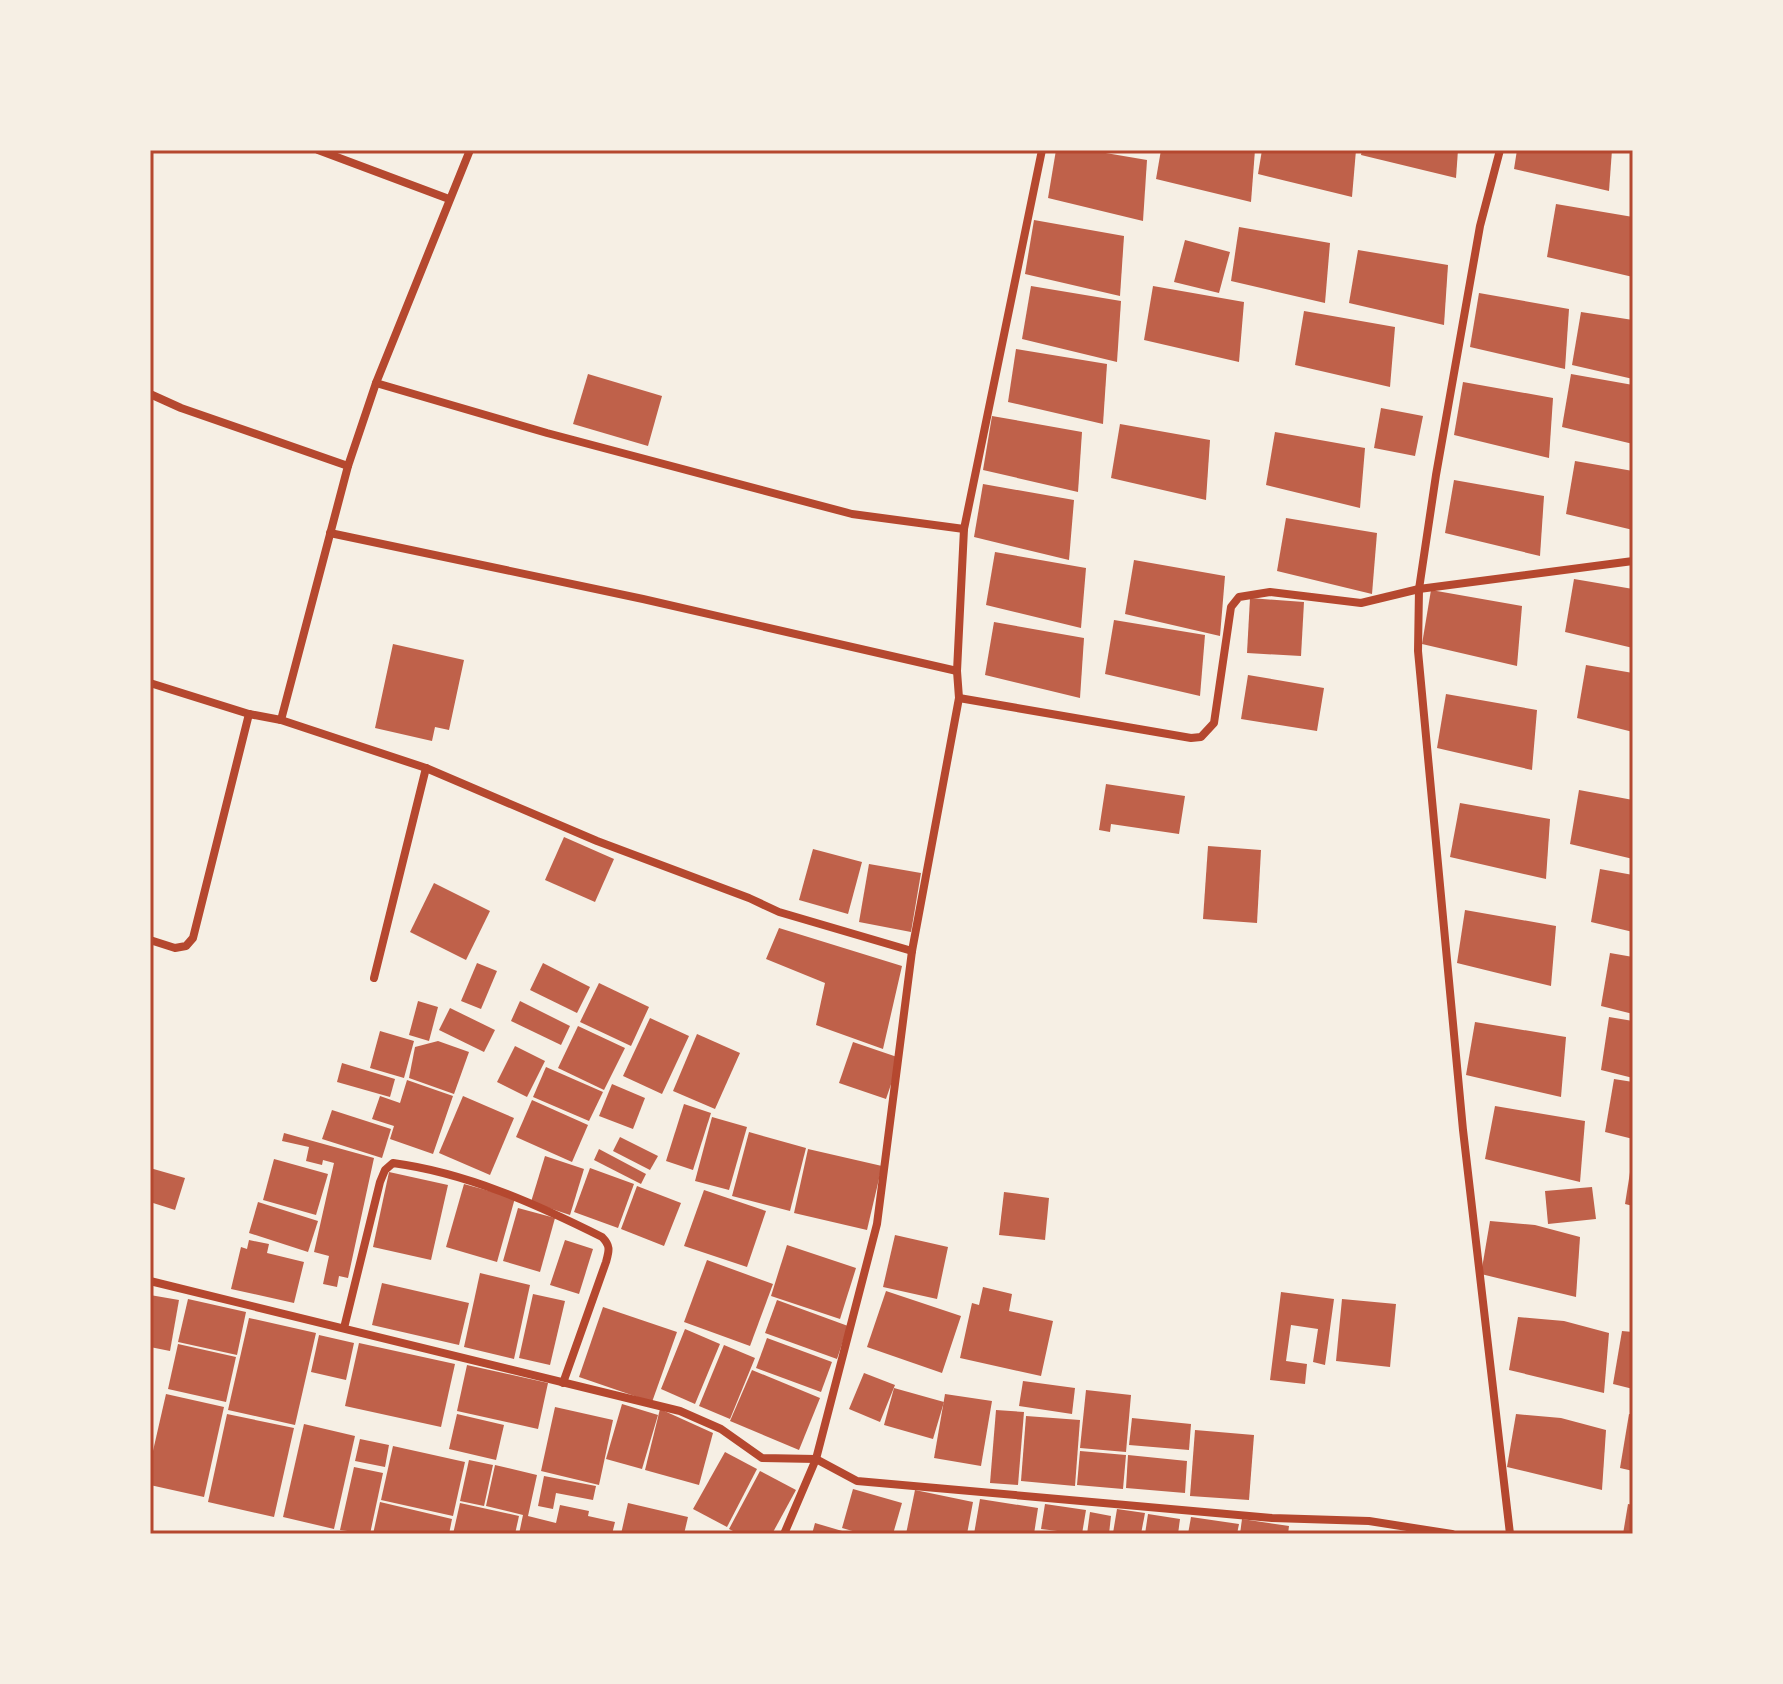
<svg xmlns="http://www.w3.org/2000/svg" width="1783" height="1684" font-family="'Asap Condensed',sans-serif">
  <rect width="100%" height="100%" fill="#f6efe4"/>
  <g fill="#bf614a">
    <path d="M1056,150h32l59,10 -4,61 -95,-23z"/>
    <path d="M1161,150h94l-4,52 -95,-23z"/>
    <path d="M1262,150h94l-4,47 -94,-23z"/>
    <path d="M1362,150h96l-2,28 -95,-23z"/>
    <path d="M1517,150h95l-3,41 -95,-22z"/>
    <path d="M1556,204l77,13v60l-86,-20z"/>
    <path d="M1034,220l90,16 -4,60 -95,-22z"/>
    <path d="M1239,227l91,16 -5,60 -94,-22z"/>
    <path d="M1185,240l45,12 -11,41 -45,-11z"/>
    <path d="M1358,250l90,15 -4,60 -95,-22z"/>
    <path d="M1031,286l90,15 -4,61 -95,-23z"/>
    <path d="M1153,286l91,16 -5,60 -95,-22z"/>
    <path d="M1479,293l90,16 -4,60 -95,-22z"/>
    <path d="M1304,311l91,16 -5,60 -95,-22z"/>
    <path d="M1581,312l52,8v59l-61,-14z"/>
    <path d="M1016,349l91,15 -4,60 -95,-22z"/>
    <path d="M588,374l74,22 -14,50 -75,-22z"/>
    <path d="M1571,374l62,11v59l-71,-17z"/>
    <path d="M1463,382l90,16 -4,60 -95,-23z"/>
    <path d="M1381,408l42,8 -8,40 -41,-8z"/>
    <path d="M992,416l90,16 -4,60 -95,-22z"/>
    <path d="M1120,424l90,16 -4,60 -95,-22z"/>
    <path d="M1275,432l90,16 -5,60 -94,-23z"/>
    <path d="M1575,461l58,10v59l-67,-16z"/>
    <path d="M1454,480l90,16 -4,60 -95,-23z"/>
    <path d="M983,484l91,16 -5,60 -95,-23z"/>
    <path d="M1286,518l91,15 -5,61 -95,-23z"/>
    <path d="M995,552l91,16 -5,60 -95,-23z"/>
    <path d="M1134,560l91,16 -5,60 -95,-22z"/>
    <path d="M1574,579l59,10v59l-68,-16z"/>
    <path d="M1431,590l91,16 -5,60 -95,-22z"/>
    <path d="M1250,598l54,4 -3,54 -54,-3z"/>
    <path d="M1114,620l91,15 -5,61 -95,-22z"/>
    <path d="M994,622l90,16 -4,60 -95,-23z"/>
    <path d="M393,644l71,16 -15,70 -14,-3 -3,14 -57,-13z"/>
    <path d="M1586,665l47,8v59l-56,-14z"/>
    <path d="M1248,675l76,13 -7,43 -76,-12z"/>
    <path d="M1446,694l91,16 -5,60 -95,-22z"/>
    <path d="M1106,784l79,12 -6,38 -68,-10 -1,8 -11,-2z"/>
    <path d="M1579,790l54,10v59l-63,-15z"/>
    <path d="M1460,803l90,16 -4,60 -96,-22z"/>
    <path d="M564,837l50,22 -19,43 -50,-22z"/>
    <path d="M1208,846l53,4 -4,73 -54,-4z"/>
    <path d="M813,849l49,13 -14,52 -49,-14z"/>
    <path d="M869,864l52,9 -10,59 -52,-10z"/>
    <path d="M1600,869l33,6v57l-42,-10z"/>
    <path d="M434,883l56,28 -24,49 -56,-28z"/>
    <path d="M1465,910l91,16 -5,60 -94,-23z"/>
    <path d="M779,928l123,38 -19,83 -67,-24 9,-42 -59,-24z"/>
    <path d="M1610,953l23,4v57l-32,-8z"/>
    <path d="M477,963l20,8 -16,38 -20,-8z"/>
    <path d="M543,963l47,24 -13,26 -47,-23z"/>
    <path d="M599,983l50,24 -18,39 -51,-24z"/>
    <path d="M418,1001l20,6 -9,34 -20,-6z"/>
    <path d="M520,1001l50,25 -9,19 -50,-24z"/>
    <path d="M450,1008l45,22 -11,22 -45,-22z"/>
    <path d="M1609,1017l24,4v57l-32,-8z"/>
    <path d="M650,1018l39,18 -27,58 -39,-18z"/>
    <path d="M1475,1022l91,15 -5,60 -95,-22z"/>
    <path d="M578,1026l47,22 -21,42 -46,-22z"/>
    <path d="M380,1031l34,10 -10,37 -34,-10z"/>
    <path d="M697,1034l43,19 -25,56 -42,-18z"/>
    <path d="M438,1041l31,11 -15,42 -45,-16 6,-31z"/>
    <path d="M853,1042l47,16 -14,41 -47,-16z"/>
    <path d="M515,1046l30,15 -18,36 -30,-15z"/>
    <path d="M342,1063l53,16 -5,18 -53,-15z"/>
    <path d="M546,1067l57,25 -14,29 -56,-24z"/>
    <path d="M1614,1079l19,3v57l-28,-7z"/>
    <path d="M407,1080l46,16 -20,58 -43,-15 4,-13 -22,-7 8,-23 20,7z"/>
    <path d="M612,1084l33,14 -12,31 -34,-13z"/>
    <path d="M463,1096l51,22 -24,57 -51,-22z"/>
    <path d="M532,1100l56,25 -16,37 -56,-25z"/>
    <path d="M684,1104l27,9 -18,57 -27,-9z"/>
    <path d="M1495,1106l90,15 -5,61 -95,-23z"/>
    <path d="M332,1110l59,19 -9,29 -60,-19z"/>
    <path d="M712,1117l35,10 -18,63 -34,-9z"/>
    <path d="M749,1132l57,16 -16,63 -58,-15z"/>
    <path d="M284,1133l90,25 -26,120 -9,-2 -2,11 -14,-3 6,-28 -15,-4 20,-89 -11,-3 -1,5 -16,-4 3,-14 -27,-6z"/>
    <path d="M620,1137l38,19 -8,14 -37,-19z"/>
    <path d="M599,1149l47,25 -5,10 -47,-24z"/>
    <path d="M808,1149l74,17 -15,64 -73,-17z"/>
    <path d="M545,1156l39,13 -14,46 -39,-13z"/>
    <path d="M274,1159l54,15 -12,41 -53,-15z"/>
    <path d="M1631,1166l2,1v39l-8,-2z"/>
    <path d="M150,1168l35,10 -10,32 -25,-8z"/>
    <path d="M590,1168l44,16 -16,44 -44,-16z"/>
    <path d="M389,1172l59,13 -17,75 -58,-13z"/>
    <path d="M464,1184l51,14 -18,64 -51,-15z"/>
    <path d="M637,1186l44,17 -17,43 -43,-17z"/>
    <path d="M1592,1187l4,32 -48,5 -3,-33z"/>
    <path d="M704,1190l62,21 -19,56 -63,-21z"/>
    <path d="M1004,1192l45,6 -4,42 -46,-5z"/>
    <path d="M258,1202l60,19 -10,31 -59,-19z"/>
    <path d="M518,1208l37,10 -15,54 -37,-11z"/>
    <path d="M1490,1221l45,4 45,12 -4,60 -95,-23z"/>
    <path d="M895,1235l53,12 -11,52 -54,-12z"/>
    <path d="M249,1240l20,4 -2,9 37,9 -10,41 -63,-14 10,-42 6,2z"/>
    <path d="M565,1240l28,9 -14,45 -29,-9z"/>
    <path d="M787,1245l69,23 -16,51 -69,-23z"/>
    <path d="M707,1260l66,24 -23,62 -66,-24z"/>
    <path d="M480,1273l50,12 -16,74 -50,-12z"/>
    <path d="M382,1283l87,20 -10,42 -87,-20z"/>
    <path d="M983,1287l29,7 -3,17 44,10 -12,55 -81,-18 12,-55 7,2z"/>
    <path d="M886,1291l75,25 -19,57 -75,-26z"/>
    <path d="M1281,1292l53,7 -9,66 -12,-3 5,-33 -27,-4 -5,36 21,3 -2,20 -35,-4z"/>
    <path d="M533,1294l32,7 -15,64 -31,-7z"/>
    <path d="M150,1295l29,5 -9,51 -20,-4z"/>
    <path d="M188,1299l58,13 -9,43 -59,-13z"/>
    <path d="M1342,1299l54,5 -6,63 -54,-6z"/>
    <path d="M777,1300l71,26 -11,33 -72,-26z"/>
    <path d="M603,1307l74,25 -25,70 -73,-25z"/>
    <path d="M1518,1317l46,4 45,12 -5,60 -95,-23z"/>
    <path d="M249,1318l67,15 -21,92 -67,-15z"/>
    <path d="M685,1329l35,15 -25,60 -34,-15z"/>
    <path d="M1622,1331l11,1v57l-20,-5z"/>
    <path d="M319,1335l35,8 -8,37 -35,-8z"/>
    <path d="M767,1338l65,24 -11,30 -65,-24z"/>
    <path d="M359,1343l96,21 -14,63 -96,-21z"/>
    <path d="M178,1344l58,13 -10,45 -58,-13z"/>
    <path d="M724,1345l31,13 -25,61 -31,-13z"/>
    <path d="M467,1365l81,18 -10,46 -81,-18z"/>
    <path d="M752,1370l68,28 -21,52 -69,-29z"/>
    <path d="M864,1373l31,12 -15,37 -31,-13z"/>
    <path d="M1023,1381l52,7 -3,26 -53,-8z"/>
    <path d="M894,1388l50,14 -11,37 -49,-14z"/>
    <path d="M1086,1390l45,5 -5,57 -46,-4z"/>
    <path d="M166,1394l58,13 -20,90 -54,-12v-21z"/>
    <path d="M945,1394l47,7 -11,65 -47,-8z"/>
    <path d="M622,1404l36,11 -16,54 -36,-10z"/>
    <path d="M555,1407l58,13 -14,65 -58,-14z"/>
    <path d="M660,1409l53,24 -14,52 -54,-15z"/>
    <path d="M996,1410l28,2 -6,73 -28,-2z"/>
    <path d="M227,1414l67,14 -20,89 -66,-15z"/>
    <path d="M457,1414l47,11 -8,35 -47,-11z"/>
    <path d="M1516,1414l45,4 45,12 -4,60 -95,-23z"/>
    <path d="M1629,1414l4,1v56l-13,-3z"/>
    <path d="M1026,1416l54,4 -5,66 -54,-5z"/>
    <path d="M1132,1418l59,6 -2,26 -60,-5z"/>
    <path d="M304,1424l51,12 -21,93 -51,-12z"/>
    <path d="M1195,1430l59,5 -5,65 -59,-4z"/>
    <path d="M360,1439l29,6 -4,22 -30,-6z"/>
    <path d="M393,1446l72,16 -12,54 -72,-16z"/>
    <path d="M1080,1451l46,4 -3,34 -46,-4z"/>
    <path d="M725,1452l32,17 -30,58 -34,-18z"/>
    <path d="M1128,1455l59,6 -2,32 -59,-5z"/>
    <path d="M469,1460l24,5 -9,41 -24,-5z"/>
    <path d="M495,1465l42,10 -9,41 28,7 4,-18 29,6 -1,5 27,6 -3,12h-93l4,-19 -37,-9z"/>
    <path d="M354,1467l29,6 -13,61 -30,-4z"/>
    <path d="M760,1471l36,19 -24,44h-33l-10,-5z"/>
    <path d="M544,1476l52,10 -3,14 -37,-7 -3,16 -15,-3z"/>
    <path d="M853,1489l49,14 -9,31h-30l-21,-6z"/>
    <path d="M915,1490l58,12 -6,32h-61z"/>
    <path d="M980,1499l58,9 -4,26h-60z"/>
    <path d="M380,1502l72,17 -3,15h-76z"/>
    <path d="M460,1503l59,13 -4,18h-62z"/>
    <path d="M628,1503l60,14 -4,17h-63z"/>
    <path d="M1045,1504l41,6 -4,24 -41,-5z"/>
    <path d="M1628,1504l5,1v29h-10z"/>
    <path d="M1117,1509l28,4 -4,21 -28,-1z"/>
    <path d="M1090,1512l21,4 -2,18h-22z"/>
    <path d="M1148,1514l32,5 -2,15h-33z"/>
    <path d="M1191,1517l48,7 -2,10h-49z"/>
    <path d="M1242,1519l47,7 -1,8h-48z"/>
    <path d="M815,1523l34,10v1h-37z"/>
  </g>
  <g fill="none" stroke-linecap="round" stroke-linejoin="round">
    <g stroke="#b5482f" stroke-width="8">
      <path d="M318,150l131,49"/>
      <path d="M1500,150l-20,76 -44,249 -17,114 -1,62 45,479 47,404"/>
      <path d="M376,383l171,50 305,81 112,15"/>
      <path d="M150,394l31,14 167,58"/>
      <path d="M330,533l313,66 314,72"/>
      <path d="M150,683l99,31 32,6 145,48 171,73 152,57 30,14 133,39"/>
      <path d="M959,698l232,40 10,-1 13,-14 17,-116 8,-10 31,-5 91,11 58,-14 214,-28"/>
      <path d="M281,720l67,-254 28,-83 94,-233"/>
      <path d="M150,940l25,8 11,-2 7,-8 56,-224"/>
      <path d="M374,978l52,-210"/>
      <path d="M150,1281l530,130 41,18 41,29 54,1 41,22 415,37 97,3 83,13"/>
      <path d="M344,1328l36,-146 5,-12 8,-7c74,10 143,41 209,74 9,9 7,14 4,25l-43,121"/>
      <path d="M784,1534l32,-75 61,-235 35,-273 47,-253 -2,-27 7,-142 78,-379"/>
    </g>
  </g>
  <rect width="1783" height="1684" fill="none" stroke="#f6efe4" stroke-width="304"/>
  <rect x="152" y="152" width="1479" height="1380" fill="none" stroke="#b5482f" stroke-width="3"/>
</svg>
